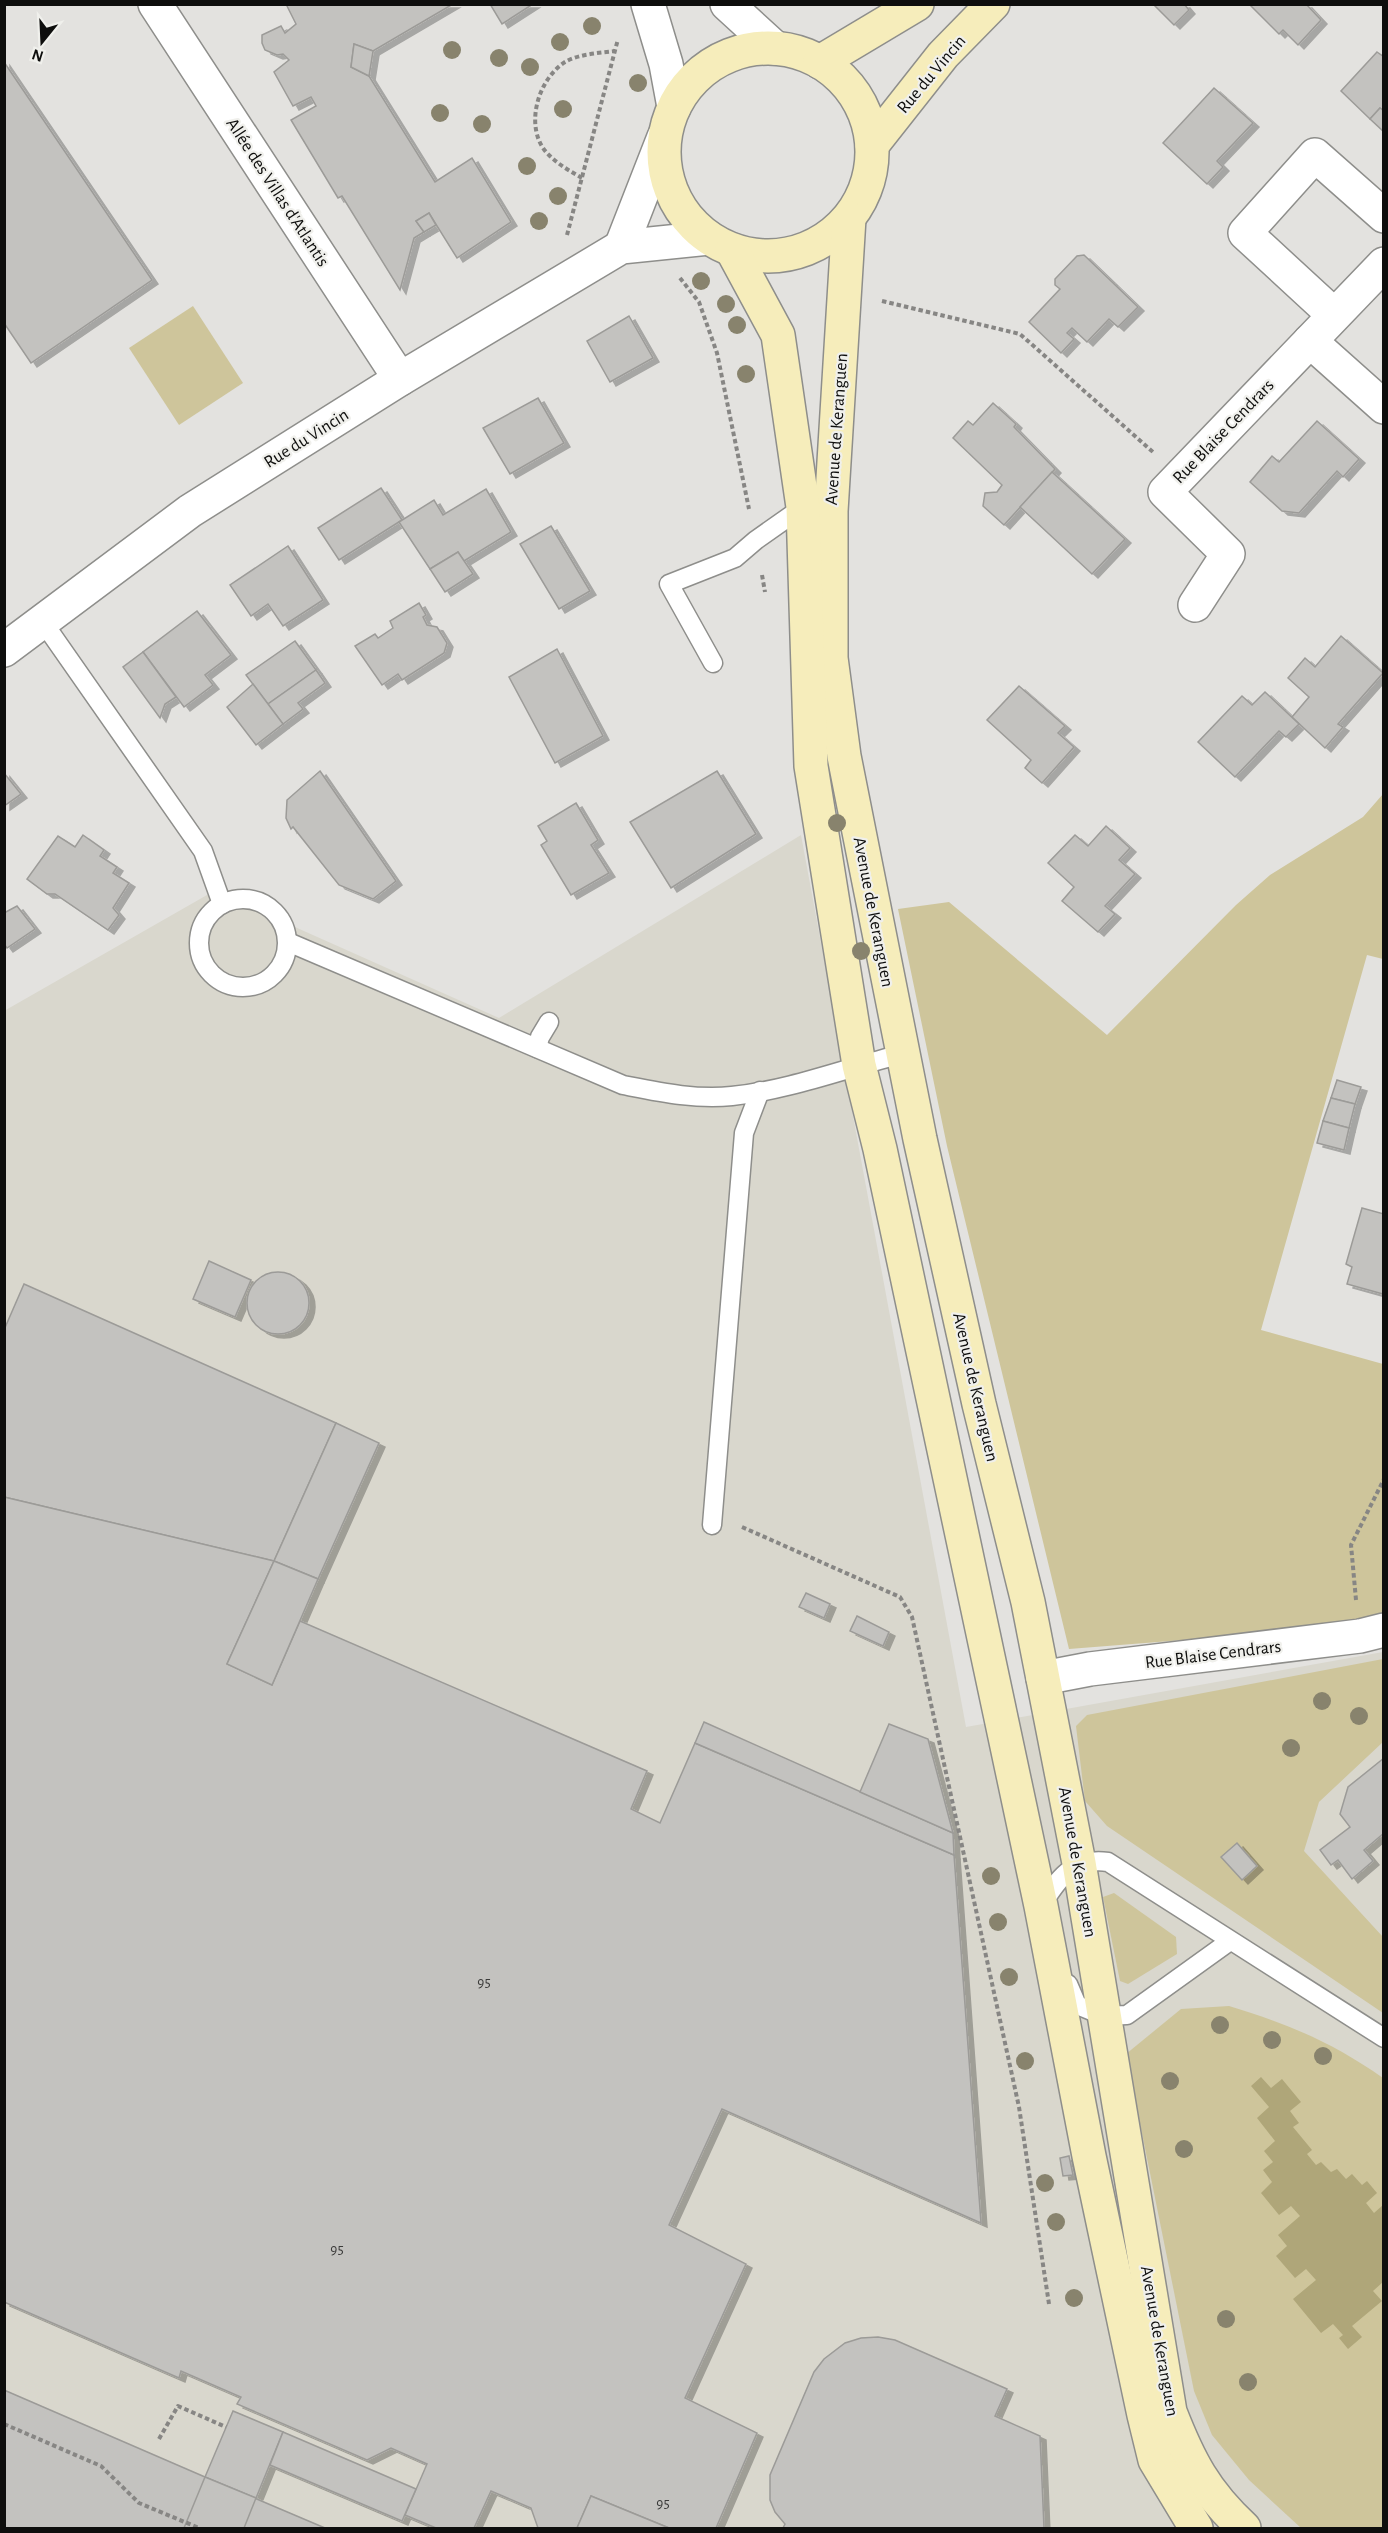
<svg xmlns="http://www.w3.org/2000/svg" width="1388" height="2533" font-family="'Alegreya Sans',sans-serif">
  <defs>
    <filter id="shadow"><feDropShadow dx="6" dy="4" stdDeviation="0" flood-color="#0004"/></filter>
  </defs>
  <rect width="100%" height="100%" fill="#e3e2df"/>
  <path fill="#d9d7cd" d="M801,835l165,892 417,-75v876h-1378l-1,-1517 210,-120 285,127z"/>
  <g fill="#cec59b">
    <path d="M193,306l50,77 -64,42 -50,-77z"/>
    <path d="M1383,794v165l-16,-4 -106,375 122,34v251l-47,13 -267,21 -122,-503 -49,-237 51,-7 158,133 129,-130 34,-30 93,-58z"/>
    <path d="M1383,1659v83l-64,60 -15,49 79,86v76l-276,-187 -22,-25 -9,-75 11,-11z"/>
    <path d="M1114,1893l62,44 1,17 -49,30 -8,-3 -17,-84z"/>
    <path d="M1229,2006c59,18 103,36 154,72v450h-82l-52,-48 -37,-45 -18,-44 -68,-337 55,-45z"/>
  </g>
  <path fill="#afa679" d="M1261,2077l10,11 11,-9 19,23 -11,9 9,12 -6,4 19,23 -5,4 9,11 5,-3 10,10 6,-3 9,10 6,-5 10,11 5,-4 10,12 -11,10 8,10 9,-8v77l-10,9 9,10 -30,25 10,11 -14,12 -9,-11 4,-3 -10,-11 -12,9 -28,-34 23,-19 -10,-11 -11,9 -19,-22 11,-10 -9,-11 22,-19 -9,-10 -12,9 -18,-22 11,-11 -9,-12 10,-8 -9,-11 11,-10 -18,-23 12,-11 -18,-21z"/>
  <g fill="#c3c2bf" stroke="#9c9b98" stroke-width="1.5" filter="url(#shadow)">
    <path d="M290,4h163l-80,47 -19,-7 -3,23 18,9 66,106 37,-24 39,64 -54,36 -28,-45 -13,8 8,11 -10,6 -14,52 -58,-94 -4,2 -47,-78 25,-14 -5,-9 -18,9 -19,-34 15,-12 -6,-6 -6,1 -12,-5 -3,-7v-8l19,-9 4,7 11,-9 -9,-18z"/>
    <path d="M490,4h43l-31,20z"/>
    <path d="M1153,4h31l5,6 -15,15z"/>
    <path d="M1249,4h57l15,16 -23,25 -15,-15 -4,4z"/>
    <path d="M354,44l19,7 -4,25 -18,-9z"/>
    <path d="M1377,52l7,5v54l-4,-3 -10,11 -29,-28z"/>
    <path d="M4,62l148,218 -121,83 -27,-40z"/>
    <path d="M1214,88l39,35 -36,38 6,6 -16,17 -44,-41z"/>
    <path d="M1380,108l4,3 -1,20 -13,-12z"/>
    <path d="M429,213l7,12 -12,7 -8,-11z"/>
    <path d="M1084,255l54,52 -20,20 -9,-8 -22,23 -15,-14 -5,5 7,6 -13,14 -32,-31 31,-33 -5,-4v-6l22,-23z"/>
    <path d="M629,316l24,42 -43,24 -23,-41z"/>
    <path d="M538,398l26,45 -54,31 -27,-46z"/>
    <path d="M993,403l23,21 -2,3 41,42 -51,56 -21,-19 2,-13 12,-1 5,-7 -49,-47 15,-17 5,4z"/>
    <path d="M1317,421l42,38 -16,18 -6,-6 -38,42 -17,-2 -32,-29 22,-26 7,6z"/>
    <path d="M1052,472l73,67 -33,35 -72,-67z"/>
    <path d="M381,488l21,32 -63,40 -21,-32z"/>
    <path d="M486,489l25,43 -47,29 -6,-9 -28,17 -31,-47 35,-22 9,15z"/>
    <path d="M551,526l39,65 -31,18 -39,-65z"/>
    <path d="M288,546l35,54 -40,26 -15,-22 -17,12 -21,-31z"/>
    <path d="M458,552l15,22 -28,18 -15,-23z"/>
    <path d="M419,603l7,12 -3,2 4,8 10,2 10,16 -3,10 -42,27 -4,-6 -16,11 -27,-39 20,-12 3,4 15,-10 -3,-7z"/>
    <path d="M197,611l34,44 -26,20 8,10 -29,22 -41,-55z"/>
    <path d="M1341,636l42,37 -45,51 5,3 -18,21 -33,-31 17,-20 -21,-19 17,-20 10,9z"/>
    <path d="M295,641l21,29 -48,34 -22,-29z"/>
    <path d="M557,649l46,87 -48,27 -46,-86z"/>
    <path d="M143,652l33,45 -11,7 -5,14 -37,-51z"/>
    <path d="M316,670l9,13 -27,20 5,6 -20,15 -15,-20z"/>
    <path d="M253,684l30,40 -27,21 -29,-38z"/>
    <path d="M1019,686l46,40 -7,7 16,14 -32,36 -17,-15 6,-8 -44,-40z"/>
    <path d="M1265,692l34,32 -13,13 -7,-6 -44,46 -37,-35 44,-46 10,9z"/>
    <path d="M320,771l76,110 -23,18 -34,-14 -46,-58 -2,2 -5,-11 1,-18z"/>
    <path d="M717,771l39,63 -85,54 -41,-66z"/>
    <path d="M4,773l17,21 -17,12z"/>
    <path d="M576,803l22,37 -7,5 18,28 -38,22 -30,-50 6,-4 -9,-15z"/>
    <path d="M1106,826l24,22 -11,12 16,14 -30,32 10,8 -17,18 -36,-31 12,-14 -26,-24 27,-28 13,11z"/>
    <path d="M83,835l21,15 -4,6 17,11 -4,6 16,10 -16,25 6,7 -11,15 -53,-36h-8l-20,-15 31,-43 17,11z"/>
    <path d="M17,906l18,23 -28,19 -3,-4v-31z"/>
    <path d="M1337,1080l24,7 -6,17 -24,-6z"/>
    <path d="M1331,1098l24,6 -6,24 -26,-7z"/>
    <path d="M1323,1121l26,7 -5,22 -27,-7z"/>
    <path d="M1362,1208l22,6 -1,80 -36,-10 5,-17 -6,-3z"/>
    <path d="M209,1261l42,19 -16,37 -42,-18z"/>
    <circle cx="278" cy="1303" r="31"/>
    <path d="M24,1284l312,139 -62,138 -270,-64v-167z"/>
    <path d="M336,1423l43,20 -61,136 -44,-18z"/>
    <path d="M4,1497l270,64 -47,103 45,21 28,-64 347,150 -16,38 29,14 35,-80 259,112 27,368 -259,-114 -53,116 77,39 -61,134 72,35 -41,95h-47l-78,-32 -14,32h-39l-7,-20 -40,-17 -17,37h-38l-31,-13 22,-51 -36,-16 -24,12 -130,-56 4,-7 -60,-26 -2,7 -175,-76z"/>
    <path d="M274,1561l44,18 -46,106 -45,-21z"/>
    <path d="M806,1593l24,11 -6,14 -25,-11z"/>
    <path d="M857,1616l32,16 -6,14 -33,-15z"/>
    <path d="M704,1722l249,111 1,22 -259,-112z"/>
    <path d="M889,1724l39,15 25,94 -93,-41z"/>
    <path d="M1384,1758v75l-20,17 9,11 -21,18 -14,-19 -7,5 -11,-15 30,-23 -10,-13 8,-27z"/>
    <path d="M1237,1843l20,23 -15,14 -21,-23z"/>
    <path d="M1069,2156l4,19 -10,1 -3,-18z"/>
    <path d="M878,2337l17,3 112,49 -12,27 45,20 4,92h-261l2,-4 -10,-12 -5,-12v-25l44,-103 10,-13 21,-16 16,-5z"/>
    <path d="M4,2390l201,87 120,51h-321z"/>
    <path d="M233,2411l50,21 -27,66 -51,-21z"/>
    <path d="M283,2432l133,57 -14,32 -132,-56z"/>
    <path d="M205,2477l51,21 -12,30h-60z"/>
    <path d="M591,2496l78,32h-92z"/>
  </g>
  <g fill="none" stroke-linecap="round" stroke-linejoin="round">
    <defs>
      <g id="service">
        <path d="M43,622l160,229 19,53"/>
        <path d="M713,663l-44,-79 66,-26 21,-18 47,-33"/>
        <circle cx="243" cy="943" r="44"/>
        <path d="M288,942l335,143c36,7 73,15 109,11 58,-6 114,-28 170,-42"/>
        <path d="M537,1048l3,-11 9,-15"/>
        <path d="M712,1525l32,-392 16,-42"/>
        <path d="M1041,1906c17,-27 31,-49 67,-44l276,176"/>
        <path d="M1068,1984l9,21 27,11 23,-1 103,-74"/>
      </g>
      <g id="minor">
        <path d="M155,4l245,375"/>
        <path d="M621,247l43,-110"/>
        <path d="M1334,315l-89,-82 70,-78 69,61"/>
        <path d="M1310,341l74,66"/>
        <path d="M1195,605l33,-51 -63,-62 219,-228"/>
        <path d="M4,650l186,-139 210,-132 221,-132 88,-9"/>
        <path d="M1043,1678l47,-9 270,-33 24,-6"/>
      </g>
      <g id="tertiary">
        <path d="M648,4l18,60 8,43"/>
        <path d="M727,4l48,44"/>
      </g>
      <g id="secondary">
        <circle cx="768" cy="152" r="104"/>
        <path d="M820,62l97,-58"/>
        <path d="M872,145l71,-90 50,-51"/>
        <path d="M849,218l-18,293v147l13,98 76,383 59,265 49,198 51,261 91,549c19,49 35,80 74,116"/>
        <path d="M732,250l46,85 25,172 8,259 48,299 21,84 161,757 48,250 55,259 11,45 41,68"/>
      </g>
    </defs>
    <use href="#service" stroke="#8e8e8b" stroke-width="21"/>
    <use href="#minor" stroke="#8e8e8b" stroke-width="36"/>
    <use href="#tertiary" stroke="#8e8e8b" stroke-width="36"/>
    <use href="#secondary" stroke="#8e8e8b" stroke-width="36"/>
    <g stroke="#878684" stroke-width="4" stroke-dasharray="4.5 3" stroke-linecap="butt">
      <path d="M582,178c-12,-7 -25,-14 -35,-25 -23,-25 -10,-73 18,-91 14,-8 34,-9 50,-11"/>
      <path d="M567,235l51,-196"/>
      <path d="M680,278l19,24 18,51 32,156"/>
      <path d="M882,301l138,33 133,118"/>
      <path d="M762,575l3,17"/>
      <path d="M742,1527l158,70 12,20 107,490 30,197"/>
      <path d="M1356,1600l-5,-55 33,-66"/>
      <path d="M4,2424l97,42 38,37 60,25"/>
      <path d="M159,2439l19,-33 48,21"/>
    </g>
    <use href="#service" stroke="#fff" stroke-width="18"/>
    <use href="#minor" stroke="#fff" stroke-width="33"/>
    <use href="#tertiary" stroke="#fff" stroke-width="33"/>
    <use href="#secondary" stroke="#f6edbb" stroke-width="33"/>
  </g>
  <g fill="#88836d">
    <circle cx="592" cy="26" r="9"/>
    <circle cx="560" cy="42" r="9"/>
    <circle cx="452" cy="50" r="9"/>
    <circle cx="499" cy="58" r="9"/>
    <circle cx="530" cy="67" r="9"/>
    <circle cx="638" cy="83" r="9"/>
    <circle cx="563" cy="109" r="9"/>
    <circle cx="440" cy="113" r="9"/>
    <circle cx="482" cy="124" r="9"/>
    <circle cx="527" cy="166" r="9"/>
    <circle cx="558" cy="196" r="9"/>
    <circle cx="539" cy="221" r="9"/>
    <circle cx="701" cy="281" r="9"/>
    <circle cx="726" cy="304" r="9"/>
    <circle cx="737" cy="325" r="9"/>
    <circle cx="746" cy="374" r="9"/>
    <circle cx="837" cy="823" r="9"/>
    <circle cx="861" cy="951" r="9"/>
    <circle cx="1322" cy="1701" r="9"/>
    <circle cx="1359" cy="1716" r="9"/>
    <circle cx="1291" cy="1748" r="9"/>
    <circle cx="991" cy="1876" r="9"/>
    <circle cx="998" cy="1922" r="9"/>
    <circle cx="1009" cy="1977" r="9"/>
    <circle cx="1220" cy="2025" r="9"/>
    <circle cx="1272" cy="2040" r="9"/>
    <circle cx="1323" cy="2056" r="9"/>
    <circle cx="1025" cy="2061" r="9"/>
    <circle cx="1170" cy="2081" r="9"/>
    <circle cx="1184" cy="2149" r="9"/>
    <circle cx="1045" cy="2183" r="9"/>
    <circle cx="1056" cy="2222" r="9"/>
    <circle cx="1074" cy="2298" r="9"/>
    <circle cx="1226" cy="2319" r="9"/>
    <circle cx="1248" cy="2382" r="9"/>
  </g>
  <g text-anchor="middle" stroke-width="4.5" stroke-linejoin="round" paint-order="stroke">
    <g font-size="15" fill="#3b3b3a">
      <text x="484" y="1987">95</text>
      <text x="337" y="2254">95</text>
      <text x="663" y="2508">95</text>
    </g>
    <g font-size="18" fill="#0e0e0d" stroke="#f0f0ec">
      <text transform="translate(931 74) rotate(-50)" y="6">Rue du Vincin</text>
      <text transform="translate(278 192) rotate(57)" y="6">Allée des Villas d'Atlantis</text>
      <text transform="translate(836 429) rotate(-86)" y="6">Avenue de Keranguen</text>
      <text transform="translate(1223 431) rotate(-46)" y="6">Rue Blaise Cendrars</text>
      <text transform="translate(306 438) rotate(-32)" y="6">Rue du Vincin</text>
      <text transform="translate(874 912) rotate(79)" y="6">Avenue de Keranguen</text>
      <text transform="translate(976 1387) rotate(77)" y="6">Avenue de Keranguen</text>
      <text transform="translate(1213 1654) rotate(-7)" y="6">Rue Blaise Cendrars</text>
      <text transform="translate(1078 1862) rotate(80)" y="6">Avenue de Keranguen</text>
      <text transform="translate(1160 2341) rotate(80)" y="6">Avenue de Keranguen</text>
    </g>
  </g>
  <rect width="1388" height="2533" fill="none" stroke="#0e0e0d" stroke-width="12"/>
  <g transform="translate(42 42) rotate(198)" stroke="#f0f0ec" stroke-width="4.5" paint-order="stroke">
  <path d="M0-4.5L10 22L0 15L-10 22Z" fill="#0e0e0d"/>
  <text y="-9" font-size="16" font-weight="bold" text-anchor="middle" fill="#0e0e0d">N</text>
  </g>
</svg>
